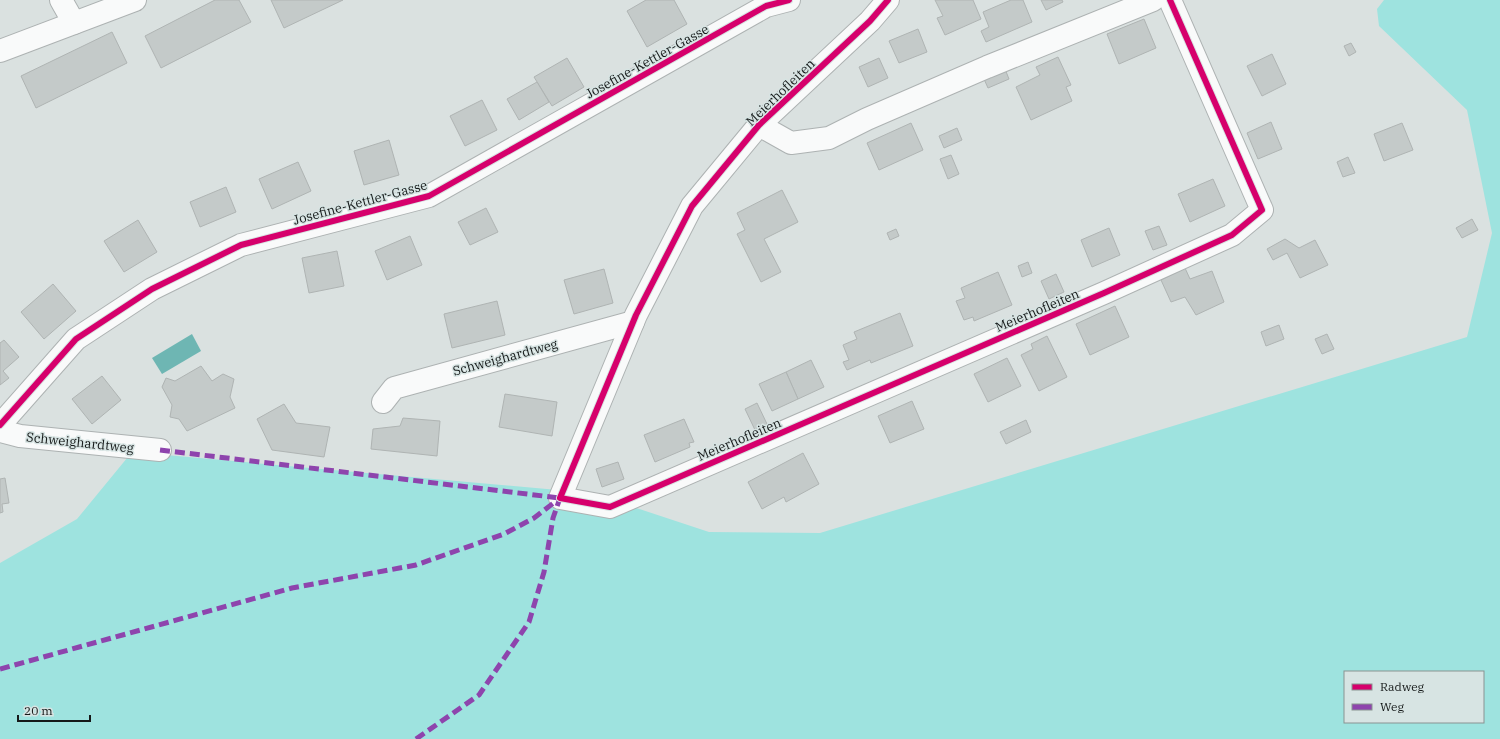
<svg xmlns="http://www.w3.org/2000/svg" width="1500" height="739" font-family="'IBM Plex Serif',serif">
  <rect width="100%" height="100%" fill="#dae1e0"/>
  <path fill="#9ee3df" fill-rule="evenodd" d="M1384,0h116v739h-1500v-176l77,-44 55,-67 459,41 118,39 111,1 647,-196 25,-104 -25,-123 -88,-84 -2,-17zM1345,672h138v50h-138z"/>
  <path fill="#6eb6b3" d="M192,334l9,17 -39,23 -10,-16z"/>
  <g fill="#c4cac9" stroke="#afb4b3">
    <path d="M215,0h24l12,22 -90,46 -16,-32z"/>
    <path d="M271,0h72l-59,28z"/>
    <path d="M646,0h28l13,24 -40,23 -20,-36z"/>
    <path d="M935,0h38l8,19 -36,16 -8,-17 6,-2z"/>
    <path d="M1011,0h12l9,22 -46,20 -5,-11 8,-4 -6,-15z"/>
    <path d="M1041,0h21l1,2 -17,8z"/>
    <path d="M1144,19l12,29 -37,16 -12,-30z"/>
    <path d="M918,29l9,23 -28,11 -10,-22z"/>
    <path d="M112,32l15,31 -91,45 -15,-32z"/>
    <path d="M1351,43l5,9 -7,4 -5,-10z"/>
    <path d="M1272,54l14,30 -24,12 -15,-30z"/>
    <path d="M1058,57l13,28 -5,2 6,14 -41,19 -15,-33 24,-12 -4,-8z"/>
    <path d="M567,58l17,29 -32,19 -18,-29z"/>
    <path d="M879,58l9,20 -20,9 -9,-20z"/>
    <path d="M1005,69l4,10 -21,9 -4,-9z"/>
    <path d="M537,82l12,20 -30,18 -12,-21z"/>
    <path d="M482,100l15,30 -32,16 -15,-30z"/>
    <path d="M1271,122l11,27 -24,10 -11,-26z"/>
    <path d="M911,123l12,27 -44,20 -12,-27z"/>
    <path d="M1402,123l11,27 -29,11 -10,-27z"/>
    <path d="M957,128l5,12 -18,8 -5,-12z"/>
    <path d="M389,140l10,35 -35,10 -10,-34z"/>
    <path d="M951,155l8,19 -11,5 -8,-20z"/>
    <path d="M1348,157l7,16 -12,4 -6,-15z"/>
    <path d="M298,162l13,29 -39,18 -13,-30z"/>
    <path d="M1213,179l12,27 -35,16 -12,-28z"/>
    <path d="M226,187l10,25 -36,15 -10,-25z"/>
    <path d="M782,190l16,32 -34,17 17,33 -20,10 -24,-48 8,-4 -8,-17z"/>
    <path d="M486,208l12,24 -28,13 -12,-23z"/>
    <path d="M1472,219l6,11 -16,8 -6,-10z"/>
    <path d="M138,220l19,32 -33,20 -20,-31z"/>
    <path d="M1159,226l8,19 -14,5 -8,-19z"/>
    <path d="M1109,228l11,27 -28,12 -11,-27z"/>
    <path d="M896,229l3,7 -9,4 -3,-7z"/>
    <path d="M410,236l12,29 -35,15 -12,-29z"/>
    <path d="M1285,239l14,9 16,-8 13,25 -28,13 -13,-25 -14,7 -6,-11z"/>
    <path d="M337,251l7,35 -35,7 -7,-35z"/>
    <path d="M1028,262l4,11 -10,4 -4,-11z"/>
    <path d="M1185,268l5,11 22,-8 12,31 -28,13 -11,-18 -14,5 -10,-22z"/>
    <path d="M604,269l9,34 -39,11 -10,-34z"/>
    <path d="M998,272l14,33 -38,16 -1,-4 -9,3 -8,-19 9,-3 -4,-10z"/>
    <path d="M1056,274l8,18 -15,7 -8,-18z"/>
    <path d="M53,284l23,27 -32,28 -23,-27z"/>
    <path d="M497,301l8,34 -53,13 -8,-34z"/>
    <path d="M1115,306l14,31 -39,18 -14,-31z"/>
    <path d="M900,313l13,33 -42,17 -1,-3 -23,10 -4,-8 6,-2 -6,-15 14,-6 -3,-7z"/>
    <path d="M1279,325l5,14 -18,7 -5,-14z"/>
    <path d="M1327,334l7,15 -12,5 -7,-15z"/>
    <path d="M1047,336l20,41 -28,14 -18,-36 12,-6 -2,-5z"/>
    <path d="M4,340l15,17 -16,14 6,7 -9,7v-42z"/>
    <path d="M1007,358l14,28 -33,16 -14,-28z"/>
    <path d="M811,360l13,27 -26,12 -12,-27z"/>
    <path d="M201,366l11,15 11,-7 11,5 -4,18 5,11 -48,23 -8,-12 -9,-2 2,-12 -10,-18 4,-9 9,3z"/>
    <path d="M786,372l12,27 -26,12 -13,-27z"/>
    <path d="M102,376l19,24 -29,24 -20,-25z"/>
    <path d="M505,394l52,8 -5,34 -53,-9z"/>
    <path d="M912,401l12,28 -34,14 -12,-27z"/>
    <path d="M757,403l10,21 -12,6 -10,-21z"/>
    <path d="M284,404l12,19 34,4 -6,30 -52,-7 -15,-31z"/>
    <path d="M403,418l37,3 -3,35 -66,-7 2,-20 27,-3z"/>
    <path d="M684,419l10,23 -5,1 1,4 -35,15 -11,-27z"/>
    <path d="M1026,420l5,12 -25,12 -6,-12z"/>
    <path d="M803,453l16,31 -33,18 -2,-5 -22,12 -14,-27z"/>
    <path d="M618,462l6,17 -22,8 -6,-18z"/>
    <path d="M5,478l4,25 -7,1 1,8 -3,1v-34z"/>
  </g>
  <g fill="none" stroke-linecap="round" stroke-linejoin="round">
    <defs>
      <g id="street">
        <path d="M61,0l13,23"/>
        <path d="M888,0l-18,21 -111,104 -67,81 -56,109 -76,183 50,9 494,-214 128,-58 30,-25 -92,-210"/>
        <path d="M0,51l135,-51"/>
        <path d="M759,125l32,18 38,-5 38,-19 120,-52 166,-67"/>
        <path d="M383,402l11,-14 239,-66"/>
        <path d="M0,425l76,-86 76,-50 89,-44 188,-49 337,-190 23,-6"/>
        <path d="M0,431l20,5 140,14"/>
      </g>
    </defs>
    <use href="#street" stroke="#adb2b2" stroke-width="24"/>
    <use href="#street" stroke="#f9fafa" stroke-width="22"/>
    <g stroke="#8e44ad" stroke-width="5" stroke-dasharray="10 5" stroke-linecap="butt">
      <path d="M160,450l400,48"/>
      <path d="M0,669l292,-81 124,-23 88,-31 30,-16 26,-20"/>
      <path d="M416,739l63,-44 50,-73 15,-50 9,-54 7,-20"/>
    </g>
    <defs>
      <g id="cycleway">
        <path d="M888,0l-18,21 -111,104 -67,81 -56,109 -76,183 50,9 494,-214 128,-58 30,-25 -92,-210"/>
        <path d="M0,425l76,-86 76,-50 89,-44 188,-49 337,-190 23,-6"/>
      </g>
    </defs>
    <use href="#cycleway" stroke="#d7e4e3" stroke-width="8"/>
    <use href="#cycleway" stroke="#d6006c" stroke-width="6"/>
  </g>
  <g text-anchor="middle" stroke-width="3" stroke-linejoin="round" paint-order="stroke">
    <g font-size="13" fill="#151919" stroke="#d7e4e3">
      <text transform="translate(647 61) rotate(-29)" y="5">Josefine-Kettler-Gasse</text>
      <text transform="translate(780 92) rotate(-44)" y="5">Meierhofleiten</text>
      <text transform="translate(360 202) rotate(-15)" y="5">Josefine-Kettler-Gasse</text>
      <text transform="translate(1037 310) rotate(-23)" y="5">Meierhofleiten</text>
      <text transform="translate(505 357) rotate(-15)" y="5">Schweighardtweg</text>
      <text transform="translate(739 439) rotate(-23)" y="5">Meierhofleiten</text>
      <text transform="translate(80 442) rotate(6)" y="5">Schweighardtweg</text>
    </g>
  </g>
  <rect x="1344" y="671" width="140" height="52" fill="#d7e4e3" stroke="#899392"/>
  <rect x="1352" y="684" width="20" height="6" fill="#d6006c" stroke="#899392"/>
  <text x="1380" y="691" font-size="12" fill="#151919">Radweg</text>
  <rect x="1352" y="704" width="20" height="6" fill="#8e44ad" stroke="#899392"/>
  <text x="1380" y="711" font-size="12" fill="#151919">Weg</text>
  <path d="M18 715v6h72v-6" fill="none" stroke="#151919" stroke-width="2"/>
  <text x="24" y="715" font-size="12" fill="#151919" stroke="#d7e4e3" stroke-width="3" paint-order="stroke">20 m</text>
</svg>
